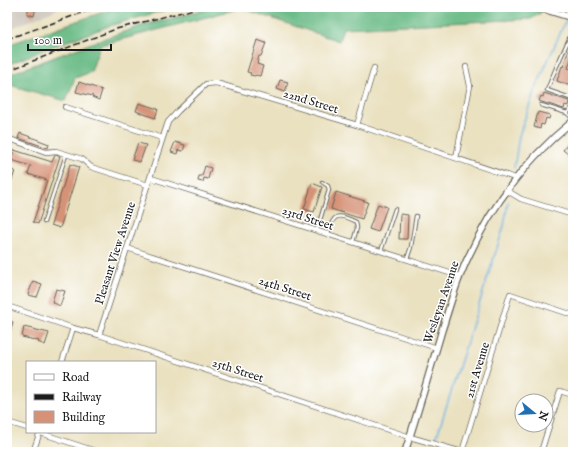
<svg xmlns="http://www.w3.org/2000/svg" width="580" height="459" font-family="'IM FELL English',serif">
  <rect width="100%" height="100%" fill="#fff"/>
  <filter id="ink" filterUnits="userSpaceOnUse"><feTurbulence type="fractalNoise" baseFrequency=".025" numOctaves="2"/><feDisplacementMap in="SourceGraphic" scale="8" xChannelSelector="R" yChannelSelector="G"/><feConvolveMatrix kernelMatrix="1 2 1 2 8 2 1 2 1" color-interpolation-filters="sRGB"/></filter>
  <filter id="wash" filterUnits="userSpaceOnUse"><feTurbulence type="fractalNoise" baseFrequency=".012" numOctaves="4" result="noise"/><feDisplacementMap in="SourceGraphic" scale="16" xChannelSelector="R" yChannelSelector="G"/><feGaussianBlur stdDeviation="0.9" result="paint"/><feColorMatrix in="noise" values="0 0 0 0 0 0 0 0 0 0 0 0 0 0 0 0 0 1.4 0 .05"/><feComposite in="paint" operator="in"/></filter>
  <g filter="url(#wash)">
    <rect width="100%" height="100%" fill="#eae1c0"/>
    <path fill="#cbc2b8" d="M7,7h56l-56,23z"/>
    <g fill="#6cbc87" stroke="#446c52">
      <path d="M118,7h58l-64,18 -64,23 -41,17v-20z"/>
      <path d="M216,7h306l20,5 -11,7 -188,9 -4,13 -98,-33 -141,37 -9,27 -16,6 -9,23 -56,-16 -3,2v-12l90,-34 44,-15z"/>
    </g>
    <g fill="none" stroke-linecap="round" stroke-linejoin="round">
      <g stroke="#6bb0e1" stroke-width="1.5">
        <path d="M514,168l5,-32 15,-44 32,-72"/>
        <path d="M436,439l68,-213 4,-24"/>
        <path d="M432,452l1,-4"/>
      </g>
    </g>
    <g id="blocks">
      <g fill="#d69277">
        <path d="M29,7h7l-2,9 -7,-2z"/>
        <path d="M257,40l9,3 -5,13h-2l-2,8 6,2 -3,10 -4,-1 -1,1 -5,-1 1,-2 -4,-1z"/>
        <path d="M572,40l1,14 -5,14 5,2v17l-16,-6 5,-15 1,1z"/>
        <path d="M280,80l8,2 -3,10 -8,-3z"/>
        <path d="M79,82l23,8 -3,10 -7,-3 1,-1 -17,-4z"/>
        <path d="M544,93l25,8 -1,5 -3,-1 -1,4 -25,-8 2,-5 2,1z"/>
        <path d="M139,103l19,6 -3,9 -19,-7z"/>
        <path d="M538,112l12,3 -1,4 -3,-1 -2,7 -3,-1 -1,5 -6,-2z"/>
        <path d="M20,133l29,11 -1,4 -30,-10z"/>
        <path d="M175,142l10,3 -2,6 -5,-1 -1,4 -6,-2z"/>
        <path d="M138,143l8,2 -6,17 -8,-2z"/>
        <path d="M569,143l4,5 -5,6 -5,-4z"/>
        <path d="M14,150l38,12 3,-7 5,1 -22,68 -5,-2 14,-42 -19,-6 3,-8 -20,-6z"/>
        <path d="M70,164l9,3 -19,61 -9,-3z"/>
        <path d="M205,166l6,2 -3,11 -4,-1 -1,4 -5,-1 1,-5h3z"/>
        <path d="M7,169l8,2 -3,9 -5,-2z"/>
        <path d="M312,183l10,4 -8,25 -10,-3z"/>
        <path d="M336,192l32,10 -6,17 -31,-10z"/>
        <path d="M378,204l9,3 -9,25 -9,-3z"/>
        <path d="M400,214l8,1 -1,24h-8z"/>
        <path d="M33,281l9,3 -5,13 -9,-2z"/>
        <path d="M56,289l9,2 -5,15 -8,-4z"/>
        <path d="M7,320l6,2 -5,17h-1z"/>
        <path d="M24,327l25,6 -4,12 -7,-3 1,-1 -17,-4z"/>
      </g>
    </g>
  </g>
  <g filter="url(#ink)">
    <use href="#blocks" fill-opacity="0" stroke="#646155" stroke-width="1"/>
    <g fill="none" stroke-linecap="round" stroke-linejoin="round">
      <defs>
        <g id="service">
          <path d="M573,30l-17,38 -9,22 26,9"/>
          <path d="M541,105l26,8"/>
          <path d="M573,107l-6,6 6,6"/>
          <path d="M44,222l22,-67"/>
          <path d="M317,230l12,-40 -1,-4 -6,-4"/>
          <path d="M328,234c5,-21 10,-21 28,-12l1,6 -4,14"/>
          <path d="M381,251l14,-42"/>
          <path d="M407,259l4,-12 5,-31"/>
        </g>
        <g id="minor">
          <path d="M65,107l97,31"/>
          <path d="M357,125l17,-57"/>
          <path d="M7,138l39,14 10,-1 26,8 9,8 57,18"/>
          <path d="M456,158l14,-72 -4,-19"/>
          <path d="M151,178l308,98"/>
          <path d="M506,190l15,9 52,16"/>
          <path d="M127,248l310,100"/>
          <path d="M7,306l66,22 26,7 311,102 52,15 48,-158 63,21"/>
          <path d="M99,335l69,-213 10,-11 28,-27 10,-1 141,42 158,53"/>
          <path d="M62,362l11,-34"/>
          <path d="M7,422l20,6"/>
          <path d="M38,432l60,20"/>
          <path d="M33,452l7,-20"/>
          <path d="M541,452l19,-61 13,4"/>
        </g>
        <g id="tertiary">
          <path d="M537,7l36,11"/>
          <path d="M405,452c13,-41 25,-81 37,-122 6,-18 11,-37 18,-54 25,-62 61,-113 113,-155"/>
        </g>
      </defs>
      <use href="#service" stroke="#646155" stroke-width="4.5"/>
      <use href="#minor" stroke="#646155" stroke-width="6"/>
      <use href="#tertiary" stroke="#646155" stroke-width="8"/>
      <use href="#service" stroke="#fff" stroke-width="2.5"/>
      <use href="#minor" stroke="#fff" stroke-width="4.5"/>
      <use href="#tertiary" stroke="#fff" stroke-width="5.5"/>
      <g stroke="#1c1c1c" stroke-width="1.5" stroke-dasharray="6 3" stroke-linecap="butt">
        <path d="M7,39l92,-32"/>
        <path d="M7,71l109,-42 86,-22"/>
      </g>
    </g>
  </g>
  <g text-anchor="middle" stroke-width="3" stroke-linejoin="round" paint-order="stroke">
    <g font-size="12" fill="#1c1c1c" stroke="#fff">
      <text transform="translate(311 101) rotate(17)" y="4">22nd Street</text>
      <text transform="translate(308 218) rotate(18)" y="4">23rd Street</text>
      <text transform="translate(115 253) rotate(-72)" y="4">Pleasant View Avenue</text>
      <text transform="translate(285 288) rotate(18)" y="4">24th Street</text>
      <text transform="translate(441 302) rotate(-71)" y="4">Wesleyan Avenue</text>
      <text transform="translate(238 370) rotate(18)" y="4">25th Street</text>
      <text transform="translate(477 370) rotate(-73)" y="4">21st Avenue</text>
    </g>
  </g>
  <rect width="580" height="459" fill="none" stroke="#fff" stroke-width="24"/>
  <rect x="26" y="361" width="130" height="72" fill="#ffffff" stroke="#a4a4a4"/>
  <rect x="34" y="374" width="20" height="6" fill="#ffffff" stroke="#a4a4a4"/>
  <text x="62" y="381" font-size="12" fill="#1c1c1c">Road</text>
  <rect x="34" y="394" width="20" height="6" fill="#1c1c1c" stroke="#a4a4a4"/>
  <text x="62" y="401" font-size="12" fill="#1c1c1c">Railway</text>
  <rect x="34" y="411" width="20" height="12" fill="#d69277" stroke="#a4a4a4"/>
  <text x="62" y="421" font-size="12" fill="#1c1c1c">Building</text>
  <g transform="translate(534 413) rotate(108)"><circle r="19" fill="#ffffff" stroke="#a4a4a4"/>
  <path d="M0-3L7 15L0 10L-7 15Z" fill="#1f6fb2"/>
  <text y="-6" font-size="11" font-weight="bold" text-anchor="middle" fill="#1c1c1c">N</text>
  </g>
  <path d="M28 44v6h83v-6" fill="none" stroke="#1c1c1c" stroke-width="2"/>
  <text x="34" y="44" font-size="12" fill="#1c1c1c" stroke="#ffffff" stroke-width="3" paint-order="stroke">100 m</text>
</svg>
